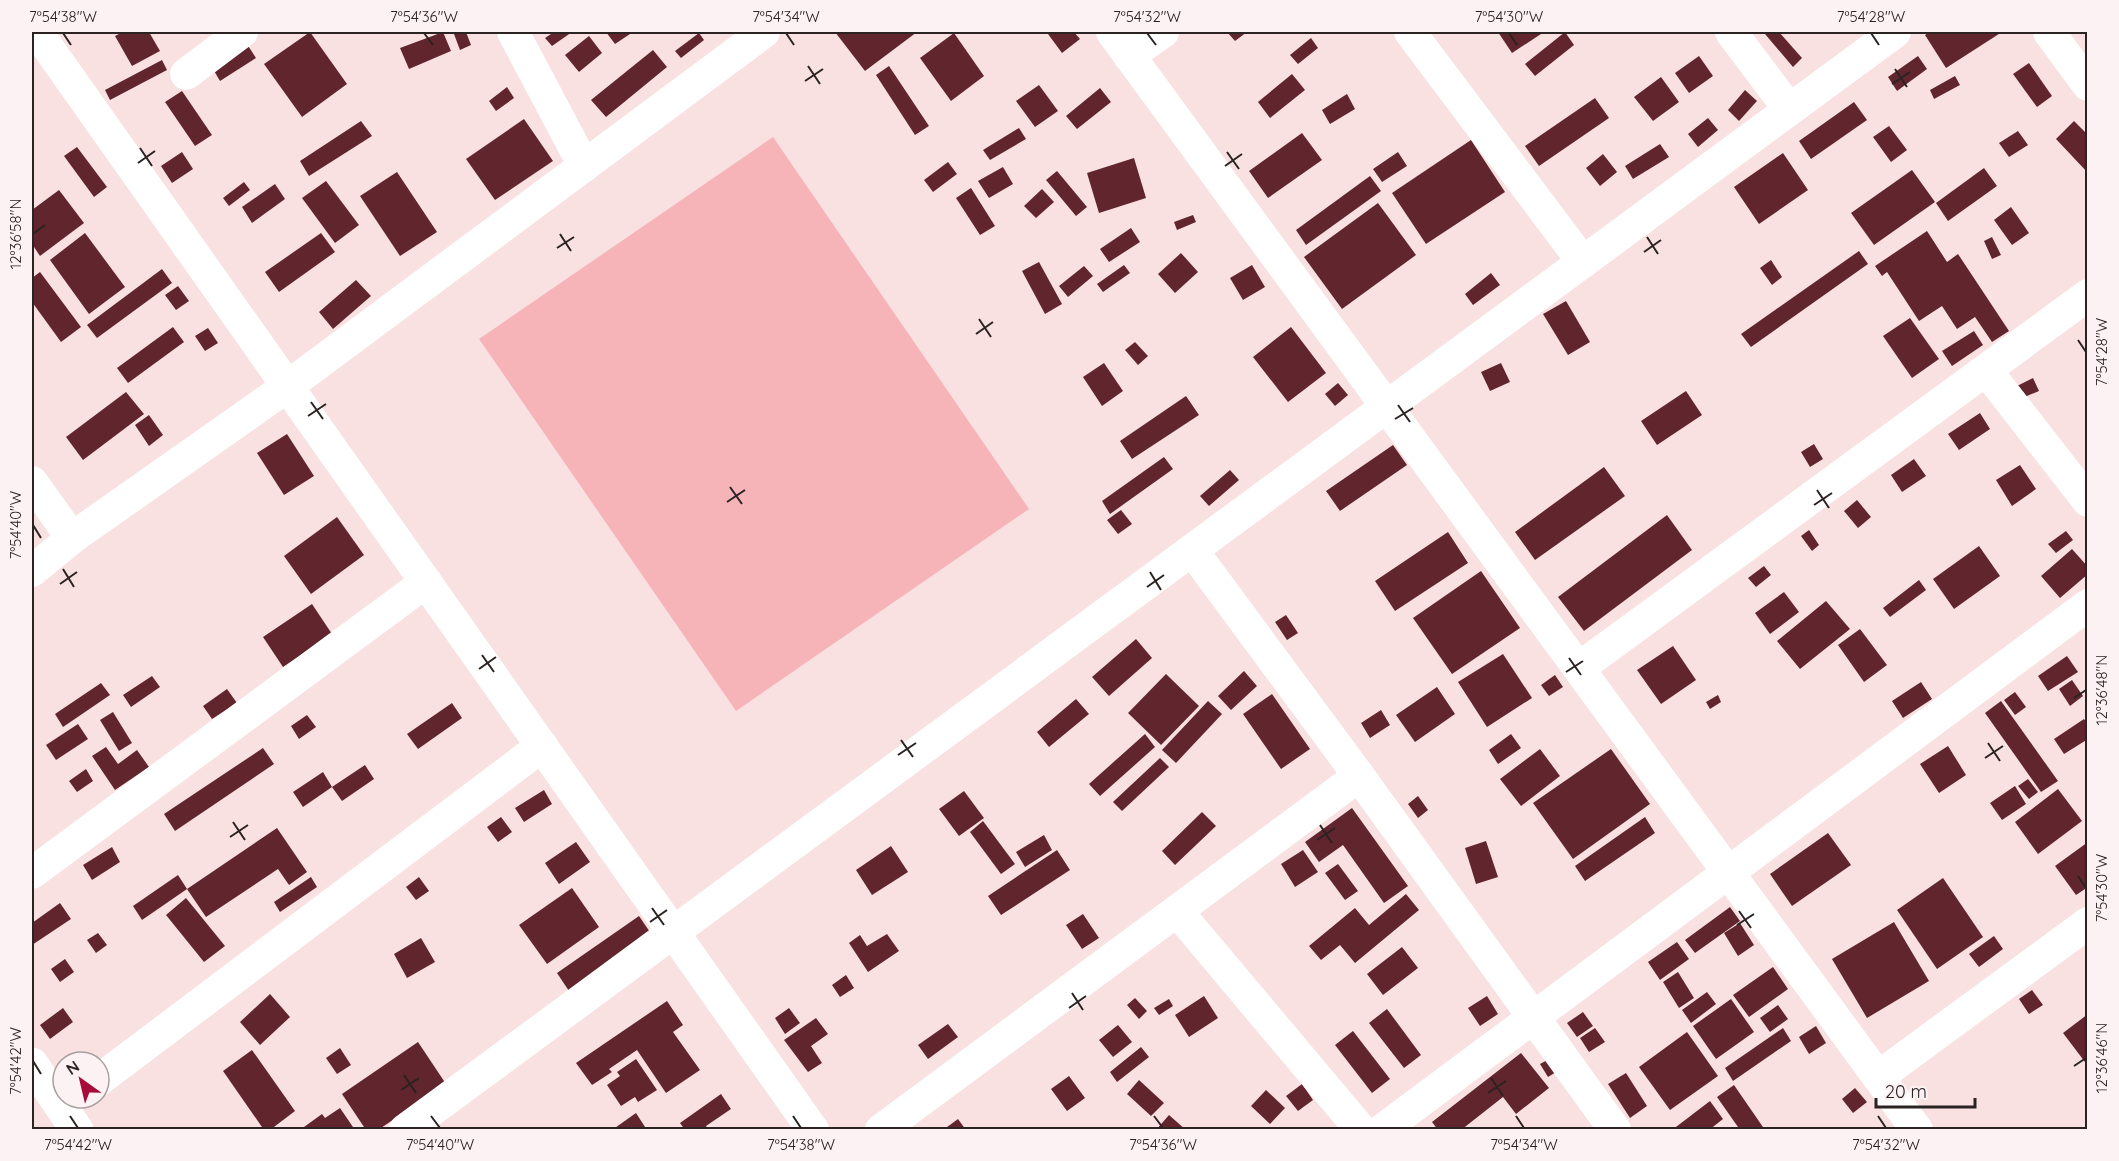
<svg xmlns="http://www.w3.org/2000/svg" width="2119" height="1161" font-family="Quicksand,sans-serif">
  <rect width="100%" height="100%" fill="#f9e1e2"/>
  <path fill="#f6b4b9" d="M773,137l256,372 -293,202 -257,-372z"/>
  <g fill="#61252d">
    <path d="M123,32h26l11,19 -28,15 -17,-30z"/>
    <path d="M310,32l37,52 -45,33 -38,-53z"/>
    <path d="M443,32l8,19 -42,18 -9,-21z"/>
    <path d="M462,32h4l5,13 -11,5 -6,-16z"/>
    <path d="M554,32h18l-20,14 -7,-8z"/>
    <path d="M606,32h27l-18,12z"/>
    <path d="M835,32h82l-52,39z"/>
    <path d="M1052,32h22l6,7 -18,14 -14,-19z"/>
    <path d="M1227,32h20l-12,9z"/>
    <path d="M1498,32h46l-32,21z"/>
    <path d="M1565,32l9,13 -39,31 -10,-12z"/>
    <path d="M1768,32h11l23,26 -9,9 -28,-33z"/>
    <path d="M1930,32h72l-56,36 -21,-33z"/>
    <path d="M699,33l5,7 -23,18 -6,-7z"/>
    <path d="M954,33l30,43 -33,25 -31,-43z"/>
    <path d="M589,36l13,17 -23,19 -14,-17z"/>
    <path d="M1311,38l7,10 -20,16 -8,-9z"/>
    <path d="M245,41l11,17 -36,23 -10,-17z"/>
    <path d="M653,50l14,17 -61,50 -15,-17z"/>
    <path d="M1699,56l14,20 -24,17 -14,-20z"/>
    <path d="M1918,56l9,13 -30,22 -9,-14z"/>
    <path d="M162,60l5,10 -57,30 -5,-10z"/>
    <path d="M2029,63l23,33 -15,11 -24,-33z"/>
    <path d="M889,66l40,60 -14,9 -39,-60z"/>
    <path d="M1292,74l13,16 -35,28 -12,-16z"/>
    <path d="M1955,76l5,9 -26,14 -4,-9z"/>
    <path d="M1661,77l18,25 -26,19 -19,-24z"/>
    <path d="M1039,85l19,26 -23,16 -19,-26z"/>
    <path d="M507,87l7,11 -18,13 -7,-10z"/>
    <path d="M1100,88l11,14 -34,27 -11,-13z"/>
    <path d="M1745,90l12,11 -18,20 -11,-11z"/>
    <path d="M182,91l30,44 -17,11 -30,-44z"/>
    <path d="M1347,94l8,15 -25,15 -8,-14z"/>
    <path d="M1595,98l14,20 -70,48 -14,-20z"/>
    <path d="M1854,102l13,18 -56,39 -12,-18z"/>
    <path d="M1708,118l10,12 -20,17 -10,-13z"/>
    <path d="M524,119l29,42 -58,39 -29,-41z"/>
    <path d="M361,121l11,15 -63,40 -9,-15z"/>
    <path d="M2074,121l14,14v38l-32,-34z"/>
    <path d="M1889,126l18,24 -16,12 -18,-25z"/>
    <path d="M1019,128l7,11 -36,21 -7,-10z"/>
    <path d="M2018,131l10,14 -19,12 -10,-14z"/>
    <path d="M1302,133l20,27 -54,38 -19,-27z"/>
    <path d="M1471,140l34,52 -79,52 -34,-51z"/>
    <path d="M1660,144l9,13 -36,22 -8,-13z"/>
    <path d="M77,147l30,40 -13,10 -30,-41z"/>
    <path d="M182,152l11,17 -21,14 -11,-17z"/>
    <path d="M1398,152l9,14 -25,16 -9,-13z"/>
    <path d="M1783,153l25,37 -49,34 -25,-37z"/>
    <path d="M1603,154l14,18 -17,14 -14,-18z"/>
    <path d="M1134,158l12,40 -47,15 -12,-40z"/>
    <path d="M948,162l9,12 -24,18 -9,-12z"/>
    <path d="M1003,167l10,17 -24,14 -11,-17z"/>
    <path d="M1984,168l13,18 -49,35 -12,-18z"/>
    <path d="M1912,170l23,32 -61,43 -23,-32z"/>
    <path d="M1057,171l30,36 -11,9 -30,-36z"/>
    <path d="M397,172l40,60 -37,24 -40,-60z"/>
    <path d="M1370,176l11,15 -75,54 -10,-15z"/>
    <path d="M326,181l33,44 -24,18 -33,-45z"/>
    <path d="M244,182l6,8 -21,16 -6,-8z"/>
    <path d="M275,184l10,15 -33,24 -10,-16z"/>
    <path d="M971,188l24,38 -15,9 -24,-37z"/>
    <path d="M1042,189l12,13 -18,16 -12,-12z"/>
    <path d="M59,190l25,33 -44,33 -8,-12v-34z"/>
    <path d="M1378,203l38,52 -74,54 -38,-52z"/>
    <path d="M2011,207l18,26 -17,12 -18,-25z"/>
    <path d="M1193,215l3,7 -19,8 -3,-8z"/>
    <path d="M1131,228l9,14 -31,20 -9,-13z"/>
    <path d="M1927,231l20,31 11,-8 51,77 -17,11 -17,-25 -18,12 -15,-23 -23,15 -32,-49 -5,4 -7,-10z"/>
    <path d="M85,233l40,54 -36,27 -39,-54z"/>
    <path d="M321,233l14,19 -56,40 -14,-20z"/>
    <path d="M1992,237l9,18 -9,4 -8,-18z"/>
    <path d="M1859,251l9,13 -117,83 -10,-13z"/>
    <path d="M1181,253l17,19 -23,21 -17,-19z"/>
    <path d="M1771,260l11,17 -10,8 -12,-17z"/>
    <path d="M1039,262l23,42 -17,10 -23,-43z"/>
    <path d="M1124,265l6,8 -27,19 -6,-8z"/>
    <path d="M1252,265l13,22 -22,13 -13,-22z"/>
    <path d="M1084,266l9,10 -25,21 -9,-11z"/>
    <path d="M162,269l10,14 -75,55 -10,-13z"/>
    <path d="M40,272l41,55 -20,15 -29,-40v-24z"/>
    <path d="M1491,273l9,12 -27,20 -8,-11z"/>
    <path d="M356,280l15,16 -38,33 -14,-17z"/>
    <path d="M178,286l11,15 -13,9 -11,-15z"/>
    <path d="M1566,301l24,41 -22,13 -25,-41z"/>
    <path d="M1910,318l29,41 -27,19 -29,-42z"/>
    <path d="M173,327l11,15 -56,41 -11,-15z"/>
    <path d="M1291,327l35,46 -38,29 -35,-45z"/>
    <path d="M208,328l10,15 -13,8 -10,-15z"/>
    <path d="M1974,331l9,14 -31,21 -10,-15z"/>
    <path d="M1135,342l13,14 -10,9 -13,-15z"/>
    <path d="M1104,363l19,28 -21,15 -19,-29z"/>
    <path d="M1501,363l9,19 -20,9 -9,-19z"/>
    <path d="M2033,378l6,13 -17,7 -5,-12z"/>
    <path d="M1338,383l10,12 -13,11 -10,-12z"/>
    <path d="M1686,391l16,24 -45,30 -16,-24z"/>
    <path d="M126,392l18,22 -61,46 -17,-23z"/>
    <path d="M1186,396l13,19 -67,44 -12,-18z"/>
    <path d="M1980,413l10,16 -31,21 -11,-16z"/>
    <path d="M149,415l14,20 -14,11 -14,-21z"/>
    <path d="M287,434l27,42 -30,19 -27,-42z"/>
    <path d="M1814,444l9,15 -13,8 -9,-15z"/>
    <path d="M1393,445l14,20 -67,46 -14,-20z"/>
    <path d="M1164,457l9,12 -63,45 -8,-13z"/>
    <path d="M1914,459l12,17 -24,16 -11,-17z"/>
    <path d="M2020,465l16,24 -24,17 -16,-26z"/>
    <path d="M1604,467l21,29 -90,64 -20,-28z"/>
    <path d="M1230,470l9,10 -30,26 -9,-10z"/>
    <path d="M1857,500l14,17 -13,11 -14,-17z"/>
    <path d="M1121,510l11,14 -14,10 -11,-14z"/>
    <path d="M1667,515l25,35 -108,81 -26,-34z"/>
    <path d="M337,517l27,38 -53,39 -27,-38z"/>
    <path d="M1809,530l10,15 -7,6 -11,-15z"/>
    <path d="M2066,531l7,9 -17,13 -8,-9z"/>
    <path d="M1448,532l20,31 -73,48 -20,-30z"/>
    <path d="M1979,546l21,30 -46,33 -21,-30z"/>
    <path d="M2072,549l16,18v7l-28,24 -19,-22z"/>
    <path d="M1764,566l7,9 -15,12 -8,-9z"/>
    <path d="M1481,571l39,57 -68,46 -39,-56z"/>
    <path d="M1919,580l7,10 -36,27 -7,-9z"/>
    <path d="M1784,592l15,20 -29,22 -15,-21z"/>
    <path d="M1826,601l24,28 -50,40 -23,-28z"/>
    <path d="M312,604l20,30 -49,33 -20,-30z"/>
    <path d="M1286,615l12,18 -11,7 -12,-18z"/>
    <path d="M1860,629l27,36 -23,17 -26,-37z"/>
    <path d="M1136,639l16,19 -43,38 -17,-19z"/>
    <path d="M1673,646l23,34 -35,24 -24,-34z"/>
    <path d="M1503,654l29,44 -45,29 -29,-45z"/>
    <path d="M2067,656l11,16 -30,19 -10,-15z"/>
    <path d="M1244,671l13,15 -26,24 -13,-14z"/>
    <path d="M1166,674l33,32 -38,39 -33,-32z"/>
    <path d="M1555,675l8,12 -14,9 -8,-11z"/>
    <path d="M152,676l8,11 -29,20 -8,-12z"/>
    <path d="M2072,680l11,16 -13,10 -11,-17z"/>
    <path d="M1921,682l11,17 -29,19 -11,-17z"/>
    <path d="M101,683l9,12 -47,32 -8,-13z"/>
    <path d="M1437,687l18,27 -40,28 -19,-27z"/>
    <path d="M227,689l10,14 -25,16 -9,-13z"/>
    <path d="M2015,692l11,15 -11,8 -11,-15z"/>
    <path d="M1272,694l38,55 -29,20 -38,-55z"/>
    <path d="M1718,695l3,7 -11,7 -4,-7z"/>
    <path d="M1076,699l13,15 -40,33 -12,-15z"/>
    <path d="M1208,701l14,13 -46,49 -14,-13z"/>
    <path d="M2001,701l57,80 -17,11 -56,-79z"/>
    <path d="M452,703l10,15 -44,31 -11,-15z"/>
    <path d="M1381,710l9,15 -20,13 -9,-15z"/>
    <path d="M113,712l19,31 -13,8 -19,-31z"/>
    <path d="M307,715l9,12 -17,12 -8,-13z"/>
    <path d="M2084,719l4,6v14l-24,15 -10,-15z"/>
    <path d="M78,724l10,15 -32,21 -10,-15z"/>
    <path d="M1145,734l10,13 -55,49 -11,-12z"/>
    <path d="M1511,734l10,14 -23,16 -9,-14z"/>
    <path d="M1948,746l18,29 -27,18 -19,-29z"/>
    <path d="M106,747l12,17 19,-14 12,17 -34,23 -23,-34z"/>
    <path d="M263,748l11,16 -99,67 -11,-17z"/>
    <path d="M1540,749l20,27 -39,30 -21,-27z"/>
    <path d="M1611,749l39,55 -77,55 -40,-56z"/>
    <path d="M1160,758l9,9 -47,44 -9,-9z"/>
    <path d="M365,765l9,14 -32,22 -10,-14z"/>
    <path d="M86,769l7,12 -16,11 -8,-11z"/>
    <path d="M323,772l9,15 -29,20 -10,-15z"/>
    <path d="M2028,779l10,13 -9,7 -11,-13z"/>
    <path d="M2015,786l11,18 -24,16 -12,-17z"/>
    <path d="M2058,789l24,32 -44,33 -23,-32z"/>
    <path d="M544,790l8,14 -28,18 -9,-14z"/>
    <path d="M964,791l20,27 -25,18 -20,-27z"/>
    <path d="M1418,796l10,14 -10,8 -10,-14z"/>
    <path d="M1352,808l56,78 -24,17 -41,-58 -24,17 -14,-20z"/>
    <path d="M1202,812l14,14 -41,39 -13,-14z"/>
    <path d="M501,817l11,15 -14,10 -11,-15z"/>
    <path d="M1645,817l10,16 -70,48 -10,-15z"/>
    <path d="M983,821l32,43 -14,10 -31,-42z"/>
    <path d="M277,828l30,44 -18,13 -11,-16 -72,48 -19,-28z"/>
    <path d="M1828,833l23,32 -59,41 -22,-32z"/>
    <path d="M1044,835l8,15 -27,17 -9,-15z"/>
    <path d="M1486,841l12,36 -22,7 -11,-36z"/>
    <path d="M576,842l14,20 -31,22 -14,-21z"/>
    <path d="M2088,842v45l-12,8 -21,-29z"/>
    <path d="M891,846l17,26 -36,23 -16,-25z"/>
    <path d="M112,847l8,15 -28,18 -9,-15z"/>
    <path d="M1057,850l13,20 -69,45 -13,-19z"/>
    <path d="M1303,850l15,22 -23,15 -14,-23z"/>
    <path d="M1338,864l20,27 -13,9 -20,-27z"/>
    <path d="M178,875l9,14 -45,31 -9,-14z"/>
    <path d="M311,877l6,10 -37,25 -6,-10z"/>
    <path d="M419,877l10,14 -13,9 -10,-13z"/>
    <path d="M1943,878l40,59 -46,32 -40,-59z"/>
    <path d="M572,888l27,39 -52,37 -28,-39z"/>
    <path d="M1406,894l13,16 -64,53 -15,-18 -19,15 -12,-14 46,-38 14,17z"/>
    <path d="M186,898l39,48 -21,16 -38,-47z"/>
    <path d="M60,903l11,16 -39,26v-22z"/>
    <path d="M1730,907l10,14 -45,32 -10,-13z"/>
    <path d="M1083,914l16,24 -17,11 -16,-24z"/>
    <path d="M639,916l15,22 -83,56 -14,-21z"/>
    <path d="M1894,922l35,59 -62,37 -35,-59z"/>
    <path d="M1740,923l14,22 -16,11 -14,-23z"/>
    <path d="M98,933l9,12 -11,8 -9,-13z"/>
    <path d="M887,934l12,17 -31,21 -19,-29 11,-8 7,11z"/>
    <path d="M1994,936l9,13 -24,18 -10,-13z"/>
    <path d="M421,938l14,24 -28,16 -13,-24z"/>
    <path d="M1677,942l12,17 -29,21 -12,-18z"/>
    <path d="M1402,947l16,21 -35,27 -16,-21z"/>
    <path d="M65,959l9,13 -14,10 -9,-13z"/>
    <path d="M1773,967l15,22 -39,28 -16,-22z"/>
    <path d="M1678,972l16,26 -15,10 -16,-26z"/>
    <path d="M846,975l8,13 -14,9 -8,-12z"/>
    <path d="M2032,990l11,15 -14,9 -10,-15z"/>
    <path d="M1707,992l9,12 -25,19 -9,-13z"/>
    <path d="M270,994l20,23 -30,28 -20,-23z"/>
    <path d="M1204,996l14,22 -29,19 -14,-22z"/>
    <path d="M1487,996l11,18 -18,12 -12,-18z"/>
    <path d="M1135,998l12,13 -8,8 -12,-14z"/>
    <path d="M1169,999l4,7 -14,9 -5,-7z"/>
    <path d="M1731,999l23,33 -38,27 -23,-33z"/>
    <path d="M667,1001l16,24 -10,7 27,38 -34,23 -29,-43 -28,19 3,3 -20,13 -16,-22z"/>
    <path d="M1778,1005l10,14 -18,13 -10,-14z"/>
    <path d="M63,1008l10,14 -23,17 -10,-14z"/>
    <path d="M789,1008l11,15 -15,11 -10,-16z"/>
    <path d="M1387,1009l34,46 -17,13 -35,-45z"/>
    <path d="M1583,1012l10,14 -16,11 -10,-14z"/>
    <path d="M2088,1014v52l-25,-33z"/>
    <path d="M816,1018l12,16 -17,12 11,17 -14,9 -24,-32z"/>
    <path d="M948,1024l10,13 -30,22 -10,-14z"/>
    <path d="M1118,1025l14,17 -19,15 -14,-17z"/>
    <path d="M1816,1026l10,17 -17,11 -10,-17z"/>
    <path d="M1595,1028l10,14 -16,10 -9,-14z"/>
    <path d="M1783,1028l8,13 -58,40 -8,-13z"/>
    <path d="M1353,1031l37,48 -18,14 -37,-48z"/>
    <path d="M1687,1032l31,44 -48,34 -31,-43z"/>
    <path d="M418,1042l28,42 -68,46h-12l-24,-36z"/>
    <path d="M1141,1047l8,10 -32,25 -7,-10z"/>
    <path d="M340,1048l11,17 -14,9 -11,-16z"/>
    <path d="M252,1050l43,61 -25,19h-6l-41,-59z"/>
    <path d="M1521,1053l28,35 -33,26 -13,-17 -42,33h-23l-6,-8z"/>
    <path d="M1553,1057l8,12 -13,8 -8,-13z"/>
    <path d="M636,1059l21,31 -19,12 -3,-5 -14,9 -14,-21 13,-9 -3,-4z"/>
    <path d="M1626,1073l21,33 -17,12 -22,-34z"/>
    <path d="M1069,1076l16,22 -18,13 -16,-22z"/>
    <path d="M1139,1080l25,23 -13,13 -24,-22z"/>
    <path d="M1302,1084l11,16 -15,11 -12,-15z"/>
    <path d="M1734,1085l31,45h-31l4,-3 -21,-30z"/>
    <path d="M1855,1088l12,14 -14,11 -11,-14z"/>
    <path d="M1266,1090l19,18 -15,16 -19,-18z"/>
    <path d="M721,1094l10,15 -25,17 2,4h-23l-5,-7z"/>
    <path d="M1710,1101l13,18 -14,11h-37z"/>
    <path d="M340,1108l15,22h-49l-2,-3 18,-13 3,4z"/>
    <path d="M636,1113l11,17h-35z"/>
    <path d="M1169,1115l17,15h-30z"/>
    <path d="M958,1119l8,11h-23z"/>
  </g>
  <g fill="none" stroke-linecap="round" stroke-linejoin="round">
    <g stroke="#fff" stroke-width="32">
      <path d="M37,32l776,1098"/>
      <path d="M513,32l71,134"/>
      <path d="M1112,32l805,1098"/>
      <path d="M1410,32l173,230"/>
      <path d="M1731,32l58,77"/>
      <path d="M2049,32l39,53"/>
      <path d="M1129,56l34,-24"/>
      <path d="M186,74l56,-42"/>
      <path d="M1986,370l102,131"/>
      <path d="M32,482l40,56"/>
      <path d="M1192,550l167,226 256,354"/>
      <path d="M32,571l40,-33 216,-152 476,-354"/>
      <path d="M1579,668l509,-373"/>
      <path d="M32,873l394,-291"/>
      <path d="M1177,911l184,219"/>
      <path d="M1878,1077l210,-154"/>
      <path d="M99,1080l443,-334"/>
      <path d="M405,1130l1490,-1098"/>
      <path d="M881,1130l478,-354"/>
      <path d="M1382,1130l706,-525"/>
    </g>
    <path stroke="#fff" stroke-width="33" d="M32,1064l45,66"/>
  </g>
  <path fill="none" stroke="#2b2222" stroke-width="2" d="M63,33l8,12M424,33l9,12M786,33l8,12M1147,33l9,12M1509,33l8,12M1871,33l8,12M808,66l12,18M1895,69l12,18M805,81l18,-12M1892,84l18,-12M140,148l12,18M1227,152l12,17M138,163l17,-12M1225,166l17,-12M33,234l12,-9M560,234l11,17M1647,237l11,17M557,248l17,-11M1644,252l17,-12M979,319l12,18M976,334l17,-12M2078,340l8,12M311,402l12,17M1398,405l12,17M308,416l18,-12M1395,419l18,-11M730,487l12,17M1817,490l12,18M727,502l18,-12M1814,505l18,-12M33,525l8,13M63,569l11,18M1150,572l11,18M60,584l17,-12M1147,587l17,-12M482,655l12,17M1569,658l12,17M479,669l17,-12M1566,672l17,-11M2074,698l12,-8M901,740l12,17M1988,743l12,18M898,755l18,-12M1985,758l18,-12M233,822l12,18M1320,825l12,18M230,837l18,-12M1317,840l18,-12M2078,876l8,12M652,908l12,17M1739,911l12,17M650,922l17,-12M1737,925l17,-11M1072,993l11,17M1069,1008l17,-12M33,1061l8,13M2074,1066l12,-8M404,1075l12,18M1491,1078l12,18M401,1090l18,-12M1488,1093l18,-12M70,1116l8,12M431,1116l9,12M793,1116l8,12M1154,1116l9,12M1516,1116l8,12M1878,1116l8,12"/>
  <rect width="2119" height="1161" fill="none" stroke="#fcf2f3" stroke-width="66"/>
  <g transform="translate(81 1080) rotate(326)"><circle r="28" fill="#fcf2f3" stroke="#a89f9f" stroke-width="1.5"/>
  <path d="M0-4.5L10 22L0 15L-10 22Z" fill="#a60c39"/>
  <text y="-9" font-size="16" font-weight="bold" text-anchor="middle" fill="#2b2222">N</text>
  </g>
  <path d="M1876 1098v9h99v-9" fill="none" stroke="#2b2222" stroke-width="3"/>
  <text x="1885" y="1098" font-size="18" fill="#2b2222" stroke="#fcf2f3" stroke-width="4.5" paint-order="stroke">20 m</text>
  <rect x="33" y="33" width="2053" height="1095" fill="none" stroke="#2b2222" stroke-width="2"/>
  <g font-size="15" text-anchor="middle" fill="#2b2222">
    <text x="63" y="22">7°54'38"W</text>
    <text x="424" y="22">7°54'36"W</text>
    <text x="786" y="22">7°54'34"W</text>
    <text x="1147" y="22">7°54'32"W</text>
    <text x="1509" y="22">7°54'30"W</text>
    <text x="1871" y="22">7°54'28"W</text>
    <text transform="translate(16 234) rotate(-90)" y="5">12°36'58"N</text>
    <text transform="translate(2102 352) rotate(-90)" y="5">7°54'28"W</text>
    <text transform="translate(16 525) rotate(-90)" y="5">7°54'40"W</text>
    <text transform="translate(2102 690) rotate(-90)" y="5">12°36'48"N</text>
    <text transform="translate(2102 888) rotate(-90)" y="5">7°54'30"W</text>
    <text transform="translate(2102 1058) rotate(-90)" y="5">12°36'46"N</text>
    <text transform="translate(16 1061) rotate(-90)" y="5">7°54'42"W</text>
    <text x="78" y="1150">7°54'42"W</text>
    <text x="440" y="1150">7°54'40"W</text>
    <text x="801" y="1150">7°54'38"W</text>
    <text x="1163" y="1150">7°54'36"W</text>
    <text x="1524" y="1150">7°54'34"W</text>
    <text x="1886" y="1150">7°54'32"W</text>
  </g>
</svg>
